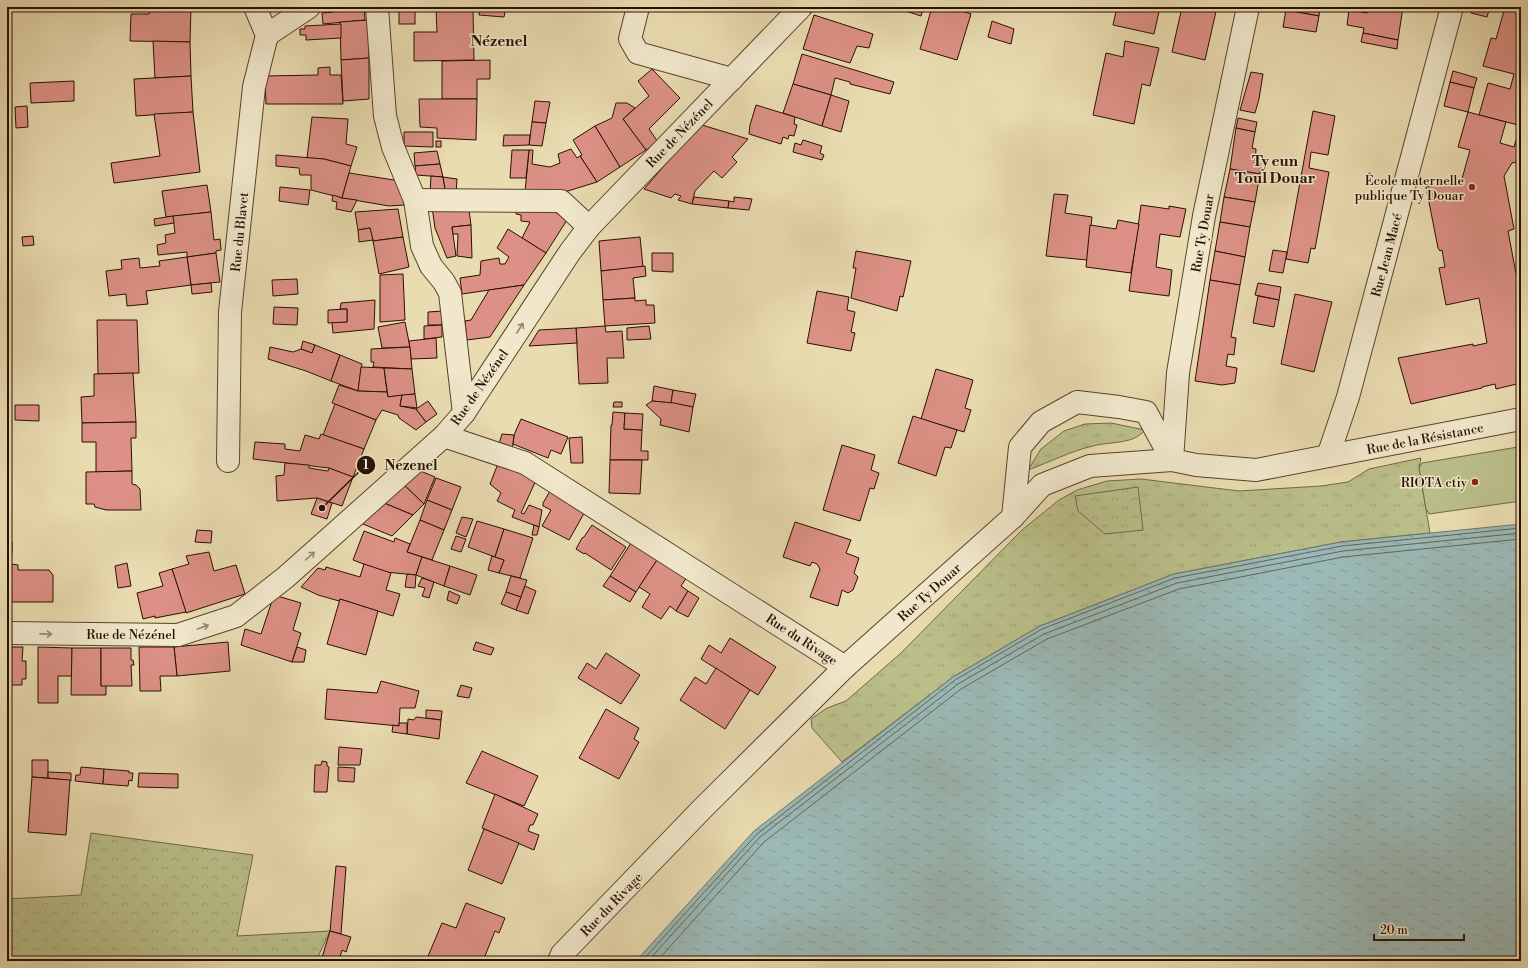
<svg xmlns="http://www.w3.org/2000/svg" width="1528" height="968" font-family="'Libre Bodoni',serif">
  <defs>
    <pattern id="grass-tufts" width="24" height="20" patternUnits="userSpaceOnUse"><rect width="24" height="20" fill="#babf8a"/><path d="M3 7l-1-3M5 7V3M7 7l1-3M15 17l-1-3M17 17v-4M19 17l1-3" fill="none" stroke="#a0a375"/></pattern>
    <pattern id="forest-crowns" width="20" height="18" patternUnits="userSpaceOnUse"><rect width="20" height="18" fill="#babf8a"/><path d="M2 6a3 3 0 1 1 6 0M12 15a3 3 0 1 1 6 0" fill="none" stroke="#a0a375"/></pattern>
    <pattern id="water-ripples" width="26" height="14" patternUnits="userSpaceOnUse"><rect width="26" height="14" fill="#9bb9b6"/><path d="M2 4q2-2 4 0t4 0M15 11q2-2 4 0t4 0" fill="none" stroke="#869e9b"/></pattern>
  </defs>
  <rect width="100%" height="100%" fill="#eadcb1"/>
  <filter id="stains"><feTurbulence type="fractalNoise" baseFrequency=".005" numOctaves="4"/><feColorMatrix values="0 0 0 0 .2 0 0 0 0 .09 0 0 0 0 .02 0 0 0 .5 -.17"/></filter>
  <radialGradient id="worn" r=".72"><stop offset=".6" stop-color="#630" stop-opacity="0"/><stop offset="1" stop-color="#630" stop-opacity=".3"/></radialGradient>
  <g fill="url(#grass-tufts)" stroke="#716845">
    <path d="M1111,423l34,7c-12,15 -34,11 -52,16 -22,5 -43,16 -65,24l13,-21 23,-18 21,-7z"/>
    <path d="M1421,458l-2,10 11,65 -89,9 -167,32 -134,52 -87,51 -111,85 -30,-34 -1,-9 16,-11 19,-7 55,-48 121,-123 37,-30 18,-10 30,-9 34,-2 98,12 82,-5 27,-4 21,-13z"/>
  </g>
  <g fill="url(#forest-crowns)" stroke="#716845">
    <path d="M1138,487l5,43 -38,4 -27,-23 -3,-15z"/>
    <path d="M91,833l162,22 -16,81 93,-5 -14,30h-309v-62l74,-4z"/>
  </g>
  <path fill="#babf8a" stroke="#716845" d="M1518,447l3,24v30l-92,13 -3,-5 -7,-41 3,-5z"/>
  <path fill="url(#water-ripples)" stroke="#6d756d" d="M1521,524v437h-885l118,-130 199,-154 87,-51 134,-52 167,-32z"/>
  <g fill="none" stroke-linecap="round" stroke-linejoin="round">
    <g stroke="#62645b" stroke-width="1">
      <path d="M642,961l115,-127 198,-154 87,-51 133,-51 167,-32 179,-18"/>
      <path d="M648,961l112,-124 198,-153 86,-50 133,-51 166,-32 178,-18"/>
      <path d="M657,961l107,-119 197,-153 86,-50 132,-50 164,-32 178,-18"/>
    </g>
  </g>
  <g fill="#dd9186" stroke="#281000">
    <path d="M149,7h42l-1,35 -60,-1 1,-27h18z"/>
    <path d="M333,7h31l1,13 -42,4 -1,-11 12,-1z"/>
    <rect x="399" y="7" width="16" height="17"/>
    <path d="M436,7h27l10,2 1,51 -60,1v-29h23z"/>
    <path d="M480,7h26l-2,10 -25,-2z"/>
    <path d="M893,7h31l-3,9z"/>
    <path d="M932,7h17l22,7 -14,46 -37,-11z"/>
    <path d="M1117,7h43l-6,27 -41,-9z"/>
    <path d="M1182,7h35l-12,53 -33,-8z"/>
    <path d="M1286,7h34l-1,9 -33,-6z"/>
    <path d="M1368,7h35l-5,33 -35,-7 1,-5 -17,-3 2,-15 18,3z"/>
    <path d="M1472,7h18l-3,10 -16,-4z"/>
    <path d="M1505,7h16v109l-3,9 -39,-10 9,-32 22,6 4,-15 -31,-8 8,-28 5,1z"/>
    <path d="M1286,10l33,6 -3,16 -33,-5z"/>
    <path d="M814,15l59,19 -4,14 -12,-2 -7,17 -47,-14z"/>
    <path d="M368,20l1,38 -28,2 -1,-38z"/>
    <path d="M992,21l22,8 -3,15 -23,-7z"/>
    <path d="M341,24v14l-35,2v-5h-6v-6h5v-3z"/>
    <path d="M1363,33l35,7 -1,9 -36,-7z"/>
    <path d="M153,41l37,1 1,34 -36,2z"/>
    <path d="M1125,41l34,7 -9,38 -8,-2 -8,40 -41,-9 13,-62 17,4z"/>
    <path d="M802,54l92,28 -4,12 -40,-10v-2l-15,-4 -4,17 -38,-11z"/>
    <path d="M369,58v41l-26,2 -2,-41z"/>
    <path d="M490,60v19h-13v20h-35v-38z"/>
    <path d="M330,67v8h11l2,29h-77l-1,-28 53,-1v-7z"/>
    <path d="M652,69l28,29 -31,31 9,13 -12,8 -23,-31 26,-23 -11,-15z"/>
    <path d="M1453,71l24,7 -3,10 -24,-6z"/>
    <path d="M1251,72l12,2 -4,25 -4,14 -15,-3z"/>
    <path d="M191,76l2,36 -57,4 -2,-37z"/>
    <path d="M74,81v20l-43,2 -1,-20z"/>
    <path d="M1450,82l24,6 -6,24 -24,-6z"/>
    <path d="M793,84l38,11 -9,31 -39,-13z"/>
    <path d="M831,95l18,6 -8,31 -19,-6z"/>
    <path d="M419,99h58l-1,41 -39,-2v-10l-17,-1z"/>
    <path d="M535,101l15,1 -4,21 -14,-1z"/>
    <path d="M616,103h11l8,5 -12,11 23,31 -26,17 -25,-41 17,-8z"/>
    <path d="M756,105l39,12 -1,7 3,1 -3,11 -5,-1 -1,4 -5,-2 -2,7 -32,-10 1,-9z"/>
    <path d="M27,106l1,21 -12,1 -1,-21z"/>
    <path d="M1313,111l22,5 -7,39 -17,-3 -2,16 20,4 -14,77 -4,-1 -3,15 -22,-4z"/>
    <path d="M193,112l7,60 -86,11 -3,-20 49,-7 -6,-42z"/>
    <path d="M1468,112l38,10 -6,21 14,4 6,-21h1v35l-9,2 -8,13 10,53 -6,2 13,69v83l-25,6 -1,-5 -13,3v1l-71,16 -13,-46 75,-14v2l14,-3 -8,-45 -33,7 -7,-37 6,-1 -3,-17 -2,1 -2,-3 -12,-61 36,-8 8,-29 -12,-3z"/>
    <path d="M312,117l36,2 -2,25 11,3 -6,19 -27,-7 -17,-1z"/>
    <path d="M1238,118l19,4 -2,10 -19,-4z"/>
    <path d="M532,122l14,1 -4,23 -13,-1z"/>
    <path d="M702,125l46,14 -16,18 5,5 -15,16 -8,-7 -19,20 -3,13 -14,-4 3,-4 -6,-2 -4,4 -27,-9 33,-38z"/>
    <path d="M595,126l25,41 -23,15 -17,-26 2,-1 -9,-15z"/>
    <path d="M1236,128l19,4 -3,16 4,1 -1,14 6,1 -1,10 -30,-5z"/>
    <path d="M404,132h29v15l-29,-1z"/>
    <path d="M504,135h26l-1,10 -26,1z"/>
    <path d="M803,140l19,6 -2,7 4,2 -2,5 -29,-8 2,-9 6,2z"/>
    <rect x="436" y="141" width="5" height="6"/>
    <path d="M571,149l6,9 3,-2 17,26 -39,12 -33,-2 4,-42h4l-1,14 18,3 10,-4 -2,-9z"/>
    <path d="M512,150h17l-3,28h-16z"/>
    <path d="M437,151l3,13 -25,2 -1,-13z"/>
    <path d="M276,155l48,4 27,7 -9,32 -31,-8v-15h-11l-1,-7 -23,-2z"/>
    <path d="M440,164l3,13 -27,-2 -1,-9z"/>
    <path d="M1230,169l30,5 -5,28 -31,-5z"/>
    <path d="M349,173l45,7 12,6 -2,19 -15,1 -47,-8z"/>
    <path d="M431,176l12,1 3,17 -16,-1z"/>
    <path d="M443,177l14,2 -1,15h-10z"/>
    <path d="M207,185l4,27 -45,5 -4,-26z"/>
    <path d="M280,187l30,3 -2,15 -29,-4z"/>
    <path d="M1054,194l14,1 -3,18 27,4 -5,43 -41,-4z"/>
    <path d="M333,195l9,3 15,2 -6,12 -15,-3 1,-7 -5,-1z"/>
    <path d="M694,197l35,4 -1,7 -36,-4z"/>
    <path d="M734,197l18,2 -3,11 -21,-2 1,-7 5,1z"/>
    <path d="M1224,197l31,5 -5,25 -30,-5z"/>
    <path d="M468,203l3,22 -19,2 4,29 -9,2 -12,-30 -3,-21z"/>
    <path d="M1141,205l28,4v-3l17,3 -6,28 -20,-3 -4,33 16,3 -3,26 -40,-5z"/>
    <path d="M517,206l32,2 18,12 -21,33 -24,-15 8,-16 -9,-1v-6l-5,-1z"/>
    <path d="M398,209l5,28 -30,4 -3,-13 -12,2 -3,-18z"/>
    <path d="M211,212l3,28 6,-1 1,11 -5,1v2l-29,4v-5l-29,3 -1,-10 9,-2 -1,-8 10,-2 -2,-17z"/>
    <path d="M173,216l1,7 -19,3 -1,-7z"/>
    <path d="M1118,220l21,4 -8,49 -45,-6 4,-42 26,4z"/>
    <path d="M1220,222l30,5 -5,30 -30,-6z"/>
    <path d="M471,225l1,33 -15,-2 1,-22h-5l-1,-7z"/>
    <path d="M370,228l3,12 -14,2 -1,-12z"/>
    <path d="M508,229l38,24 -22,32 -62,9 -2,-16 20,-3 1,-14 18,-3 1,6h5l4,-7 -12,-9z"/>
    <path d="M33,236l1,9 -11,1 -1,-9z"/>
    <path d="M403,237l6,30 -30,7 -6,-33z"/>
    <path d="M640,237l3,30 -42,4 -2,-30z"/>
    <path d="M1273,250l14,2 -4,21 -14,-2z"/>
    <path d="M856,251l55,10 -8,36 -3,-1 -3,15 -46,-13 5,-30h-3z"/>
    <path d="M1215,251l30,6 -5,28 -30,-5z"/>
    <path d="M216,253l4,29 -29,3 -4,-28z"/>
    <path d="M652,253h21v19l-21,-1z"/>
    <path d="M187,257l4,28 -45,6 2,13 -21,2 -1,-12 -17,2 -3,-25 16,-2 -1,-9 18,-2 1,10 20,-2 -1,-5z"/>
    <path d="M645,266l1,10 -13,2 2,20 -32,2 -2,-29z"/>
    <path d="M403,274l2,46 -25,2v-47z"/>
    <path d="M297,279l1,15 -25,2 -1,-16z"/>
    <path d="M1210,280l30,5 -9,52 5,1 -2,17 -6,-1 -2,12 11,2 -2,15 -13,2 -27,-4z"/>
    <path d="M211,283l1,9 -20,2 -1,-9z"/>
    <path d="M1258,283l23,4 -2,13 -24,-5z"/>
    <path d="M524,285l-34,52 -23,3 -2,-19 6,-1 18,-30z"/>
    <path d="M817,291l32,6 -2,13 8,2 -4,20 4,1 -4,18 -44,-8z"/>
    <path d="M1295,294l37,8 -18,70 -33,-8z"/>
    <path d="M1258,296l21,4 -5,27 -21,-4z"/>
    <path d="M635,298v3l11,-1v5h8l1,18 -50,3 -2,-26z"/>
    <path d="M375,300l-1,29 -41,4 -1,-11h15v-13h-7l1,-6z"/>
    <path d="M274,307l24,1 -1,17 -24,-1z"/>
    <path d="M347,309v13l-19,1v-13z"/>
    <path d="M443,311l-1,14h-14v-13z"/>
    <path d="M97,320h40l2,53 -41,1z"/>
    <path d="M405,322l5,25 -28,1 -4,-21z"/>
    <path d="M442,325v12l-18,2v-13z"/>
    <path d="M605,326l1,6 16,-1 2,27h-17l1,25 -29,1 -3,-56z"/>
    <path d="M649,326l2,13 -24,1v-12z"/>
    <path d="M576,328l1,15 -48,3 10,-16z"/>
    <path d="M436,338l1,20 -26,1 -2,-18z"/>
    <path d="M303,341l12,4 -3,8 -11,-4z"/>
    <path d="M315,345l25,10 -9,26 -25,-10 -38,-12 2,-12 23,5 8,-3 11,4z"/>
    <path d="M410,347l2,22 -39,-2 1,-5h-3v-13z"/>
    <path d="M340,355l22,9 -4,27 -27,-10z"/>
    <path d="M361,367l23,1 3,24 -29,-1z"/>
    <path d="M384,368l28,1 3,25 -27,3z"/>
    <path d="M936,369l37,11 -8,28 6,2 -7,22 -43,-13z"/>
    <path d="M133,373l3,49 -54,1 -1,-26 13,-1v-22z"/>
    <path d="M339,385l19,6 29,1 1,5 14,-2 -2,11 16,3 10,13 -10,8 -17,-12 -1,-3 -16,-5 -6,10 -44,-17z"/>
    <path d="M654,386l19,4 -2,13 -19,-2z"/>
    <path d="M673,390l23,4 -3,13 -22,-4z"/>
    <path d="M415,394l2,14 -17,-2 2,-11z"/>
    <path d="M428,401l9,13 -11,8 -10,-13z"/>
    <path d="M652,401l22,2 19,4 -4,25 -29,-7 1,-6 -15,-14z"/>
    <path d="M614,402h8v5h-9z"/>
    <path d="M335,404l41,16 -12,29 -41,-14z"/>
    <path d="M15,405h24v16l-24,-1z"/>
    <path d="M613,412l12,1 -1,16 18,1 -1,21h7v9h-38l1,-35h1z"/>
    <path d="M625,413l18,1 -1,16 -18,-1z"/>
    <path d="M913,416l44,14 -6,18 -6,-1 -9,29 -38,-13z"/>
    <path d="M521,419l47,18 -7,17 -10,-4 -3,8 -35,-14 1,-9z"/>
    <path d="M136,422v16h-5l1,33 -36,1v-30h-14v-19z"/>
    <path d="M321,434l43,15 -11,28 -24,-9 -76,-9 2,-17 30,2v5l15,2 5,-16 14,4z"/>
    <path d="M502,434l12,1 -2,16 -14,-4z"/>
    <path d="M582,437l1,26h-12l-2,-25z"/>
    <path d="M842,445l33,10 -4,15 8,3 -5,16 -4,-1 -10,33 -37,-11z"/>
    <path d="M610,460h32l-2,34 -31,-1z"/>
    <path d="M499,461l38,17 -16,35 3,1 5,-9 13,5 -3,17 -27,-10 3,-7 -18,-9 4,-8 -11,-9z"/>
    <path d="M285,463l24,2v3l19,3 1,-3 24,9 -11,29 -25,-8 -40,3 -1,-25 8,-1z"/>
    <path d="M418,470l17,7 -11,27 -21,-20z"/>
    <path d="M132,471v13l4,1 4,4 1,21h-35l-11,-3 -1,-3h-8v-32z"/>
    <path d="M436,478l25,9 -9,23 -25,-10z"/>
    <path d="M403,484l21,20 -11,11 -29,-12z"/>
    <path d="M553,486l34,22 -18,32 -27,-14 9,-16 -8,-4v-3z"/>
    <path d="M317,498l15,5 -5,16 -16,-5z"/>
    <path d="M427,500l25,10 -8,20 -24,-10z"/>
    <path d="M384,503l29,12 -21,21 -29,-12z"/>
    <path d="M462,517l11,2 -7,18 -10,-4z"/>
    <path d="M420,520l24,10 -12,30 -25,-8z"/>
    <path d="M477,521l27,8 -9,28 -27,-10z"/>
    <path d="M795,522l56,18 -5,13 13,5 -5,15 4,4 -5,13 -5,3 -6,-3 -4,16 -28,-9 10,-28 -3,-5 -5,-2 -2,4 -27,-9z"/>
    <path d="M534,525l5,2 -2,8h-5z"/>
    <path d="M592,525l34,22 -15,23 -26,-17 -1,1 -8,-5 6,-11 2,-1z"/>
    <path d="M504,529l29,9 -13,40 -21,-5 5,-13 -9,-3z"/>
    <path d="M197,530l15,1 -1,12 -16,-1z"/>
    <path d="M364,531l30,11 1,-4 15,6 -3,8 15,5 -6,18 -31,-3 -32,-12z"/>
    <path d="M456,536l10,3 -5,13 -10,-3z"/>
    <rect x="7" y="542" width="5" height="7"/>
    <path d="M631,543l26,17 -21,32 -26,-16z"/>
    <path d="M7,549h5l-1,15 7,1v5h31l4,5v27h-42v-12h-4z"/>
    <path d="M209,552l5,19 22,-6 9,29 -59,19 -14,-44 17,-5 -3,-8z"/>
    <path d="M492,556l12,4 -5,13 -11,-3z"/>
    <path d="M422,557l28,9 -6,20 -28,-11z"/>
    <path d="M657,560l30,17 -6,9 7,5 -12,20 -6,-5 -9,13 -19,-12 8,-13 -11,-7z"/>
    <path d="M127,563l4,23 -13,2 -3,-22z"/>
    <path d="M364,564l27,9 -5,17 14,4 -7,22 -53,-17 -1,2 -21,-6 -17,-8 17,-19 7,2 1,-3 34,10z"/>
    <path d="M450,566l27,9 -7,20 -26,-9z"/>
    <path d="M172,569l14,43 -31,6v-2l-12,3 -6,-26 26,-7 -4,-13z"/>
    <path d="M407,574l9,1 -1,13 -10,-1z"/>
    <path d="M511,576l16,4 -6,17 -15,-5z"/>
    <path d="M610,576l26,16 -6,10 -27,-16z"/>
    <path d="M422,578l12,4 -5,16 -7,-2 3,-8 -7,-2z"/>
    <path d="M525,586l11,5 -8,23 -12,-4z"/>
    <path d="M449,591l11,5 -3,8 -10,-4z"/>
    <path d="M688,591l11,7 -11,19 -12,-6z"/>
    <path d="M506,592l15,5 -5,13 -15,-6z"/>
    <path d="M274,595l27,8 -8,27 8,3 -9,29 -51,-17 4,-16 16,5z"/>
    <path d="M340,599l38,12 -12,44 -39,-11z"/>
    <path d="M730,638l46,29 -18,28 -57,-36 8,-14 12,8z"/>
    <path d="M228,642l2,29 -53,5 -3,-29z"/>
    <path d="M476,642l18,6 -3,7 -18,-5z"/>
    <path d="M7,647h16l-1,14h4v18h-4v6h-15z"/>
    <path d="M38,647l34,1v28h-14v27h-20z"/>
    <path d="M139,647h35l3,29h-17l1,15h-21z"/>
    <path d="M297,647l9,3 -2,12h-12z"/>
    <path d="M72,648h29v38l5,-1v10h-35z"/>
    <path d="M101,648h30v12h2l1,5h-3l1,21h-31z"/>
    <path d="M606,653l34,22 -19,29 -43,-26 9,-15 9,6z"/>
    <path d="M716,668l34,22 -25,39 -45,-29 15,-23 11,7z"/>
    <path d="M381,681l38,10 -4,17h-15l-1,18 -74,-7 2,-30 50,4z"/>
    <path d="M461,685l11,3 -3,10 -12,-2z"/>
    <path d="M606,709l33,19 -5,11 5,3 -20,37 -40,-21z"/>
    <path d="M426,710l16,1 -1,9 -15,-2z"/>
    <path d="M416,717l25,3 -2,19 -32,-5 1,-15 6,1z"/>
    <path d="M399,723h8v11l-15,-2 1,-7 6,1z"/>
    <path d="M339,747l23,2 -2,16h-22z"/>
    <path d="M482,751l56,25 -14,30 -58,-23z"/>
    <path d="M32,760h16v18l-16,-1z"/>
    <path d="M322,761l5,1v4l2,1 -2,25h-13l1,-27h6z"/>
    <path d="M81,767l23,2 -1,15 -28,-3 1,-6h4z"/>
    <path d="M338,767l17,1 -1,14 -16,-1z"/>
    <path d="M104,769l25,2v2h4l-1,8 -3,-1 -1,6 -25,-2z"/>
    <path d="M48,772l23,1v8l-23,-3z"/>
    <path d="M139,773l39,1v14l-40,-1z"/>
    <path d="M32,777l38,3 -4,55 -38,-3z"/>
    <path d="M495,794l43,20 -5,11h-3l-2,6 11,4 -5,15 -52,-22z"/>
    <path d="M484,829l35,14 -17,41 -34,-14z"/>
    <path d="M336,866l10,1 -5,67 -11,-3z"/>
    <path d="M466,903l39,15 -6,15 -4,-2 -12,30h-57l16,-38 14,5z"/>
    <path d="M330,931l21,6 -5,15 -4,-2 -3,11h-18z"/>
  </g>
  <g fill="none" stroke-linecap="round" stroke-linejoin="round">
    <defs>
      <g id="minor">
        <path d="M377,7l8,109 8,31 22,53 7,46 9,20 13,16 6,11 14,120"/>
        <path d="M638,7l-8,32 8,14 94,26"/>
        <path d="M267,35l42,-28"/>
        <path d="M415,200l146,1 28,26"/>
        <path d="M444,436l81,27 320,204"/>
        <path d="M1328,456l20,-59 104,-390"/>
        <path d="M1172,460l6,-87 26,-157 44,-209"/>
        <path d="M228,461l2,-149 24,-225 13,-52 -12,-28"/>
        <path d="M1013,517l7,-70 21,-25 36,-20 42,5 27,5 26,48"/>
        <path d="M7,633l171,2 58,-19 50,-39 158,-141 20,-23 106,-161 19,-25 212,-220"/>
        <path d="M559,961l3,-7 141,-146 142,-141 168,-150 29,-32 48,-19 82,-6 24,5 60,5 265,-51"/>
      </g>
    </defs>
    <use href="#minor" stroke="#58432c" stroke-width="24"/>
    <use href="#minor" stroke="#f1e8cc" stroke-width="22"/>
  </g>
  <defs><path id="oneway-shaft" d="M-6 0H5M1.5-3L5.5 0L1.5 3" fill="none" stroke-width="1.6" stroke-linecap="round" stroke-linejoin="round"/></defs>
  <g stroke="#978770">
    <use href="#oneway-shaft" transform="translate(520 328) rotate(-57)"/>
    <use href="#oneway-shaft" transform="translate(310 556) rotate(-42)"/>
    <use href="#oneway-shaft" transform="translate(203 627) rotate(-19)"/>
    <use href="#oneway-shaft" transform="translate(46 634) rotate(1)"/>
  </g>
  <g fill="#8f2418" stroke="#f1e8cc" stroke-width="1.5">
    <circle cx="1472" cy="187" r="4"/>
    <circle cx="1475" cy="482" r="4"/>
  </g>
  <g text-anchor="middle" stroke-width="3" stroke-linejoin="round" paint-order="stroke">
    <g font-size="13" fill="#281000" stroke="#f1e8cc">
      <text transform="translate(679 133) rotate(-46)" y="5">Rue de Nézénel</text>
      <text transform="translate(239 232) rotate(-84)" y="5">Rue du Blavet</text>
      <text transform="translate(1202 233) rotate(-80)" y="5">Rue Ty Douar</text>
      <text transform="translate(1386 255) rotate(-75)" y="5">Rue Jean Macé</text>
      <text transform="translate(479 387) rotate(-55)" y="5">Rue de Nézénel</text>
      <text transform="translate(1425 438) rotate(-11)" y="5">Rue de la Résistance</text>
      <text transform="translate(929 592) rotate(-42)" y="5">Rue Ty Douar</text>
      <text x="131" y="639">Rue de Nézénel</text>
      <text transform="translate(802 639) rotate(33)" y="5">Rue du Rivage</text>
      <text transform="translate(611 904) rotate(-46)" y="5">Rue du Rivage</text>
    </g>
    <g font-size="13" fill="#281000" stroke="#f1e8cc" text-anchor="end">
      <text x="1464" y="185">École maternelle<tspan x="1464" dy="15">publique Ty Douar</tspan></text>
      <text x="1467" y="487">RIOTA ctiy</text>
    </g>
    <g font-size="15" font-weight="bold" fill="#281000" stroke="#f1e8cc">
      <text x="499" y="46">Nézenel</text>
      <text x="1275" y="166">Ty eun<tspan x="1275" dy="17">Toul Douar</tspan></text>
    </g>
  </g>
  <path fill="none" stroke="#281000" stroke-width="1.5" d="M322 508L366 465"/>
  <g fill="#281000" stroke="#f1e8cc" stroke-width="1.5">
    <circle cx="322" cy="508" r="4"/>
    <circle cx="366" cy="465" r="10"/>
  </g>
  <g font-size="12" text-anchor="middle" font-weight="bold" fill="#fff">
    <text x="366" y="469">1</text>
  </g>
  <g font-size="14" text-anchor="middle" font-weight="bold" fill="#281000" stroke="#f1e8cc" stroke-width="3" stroke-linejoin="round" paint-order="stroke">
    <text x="411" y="470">Nezenel</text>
  </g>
  <rect width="1528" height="968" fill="none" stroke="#eadcb1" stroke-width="24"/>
  <rect x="8" y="8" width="1512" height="952" fill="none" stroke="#281000" stroke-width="2"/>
  <rect x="12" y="12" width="1504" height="944" fill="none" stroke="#281000"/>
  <path d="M1374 934v6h90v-6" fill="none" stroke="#281000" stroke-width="2"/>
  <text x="1380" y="934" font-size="12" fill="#281000" stroke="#f1e8cc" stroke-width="3" paint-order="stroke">20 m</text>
  <rect width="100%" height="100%" filter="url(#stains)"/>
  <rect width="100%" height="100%" fill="url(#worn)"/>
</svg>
